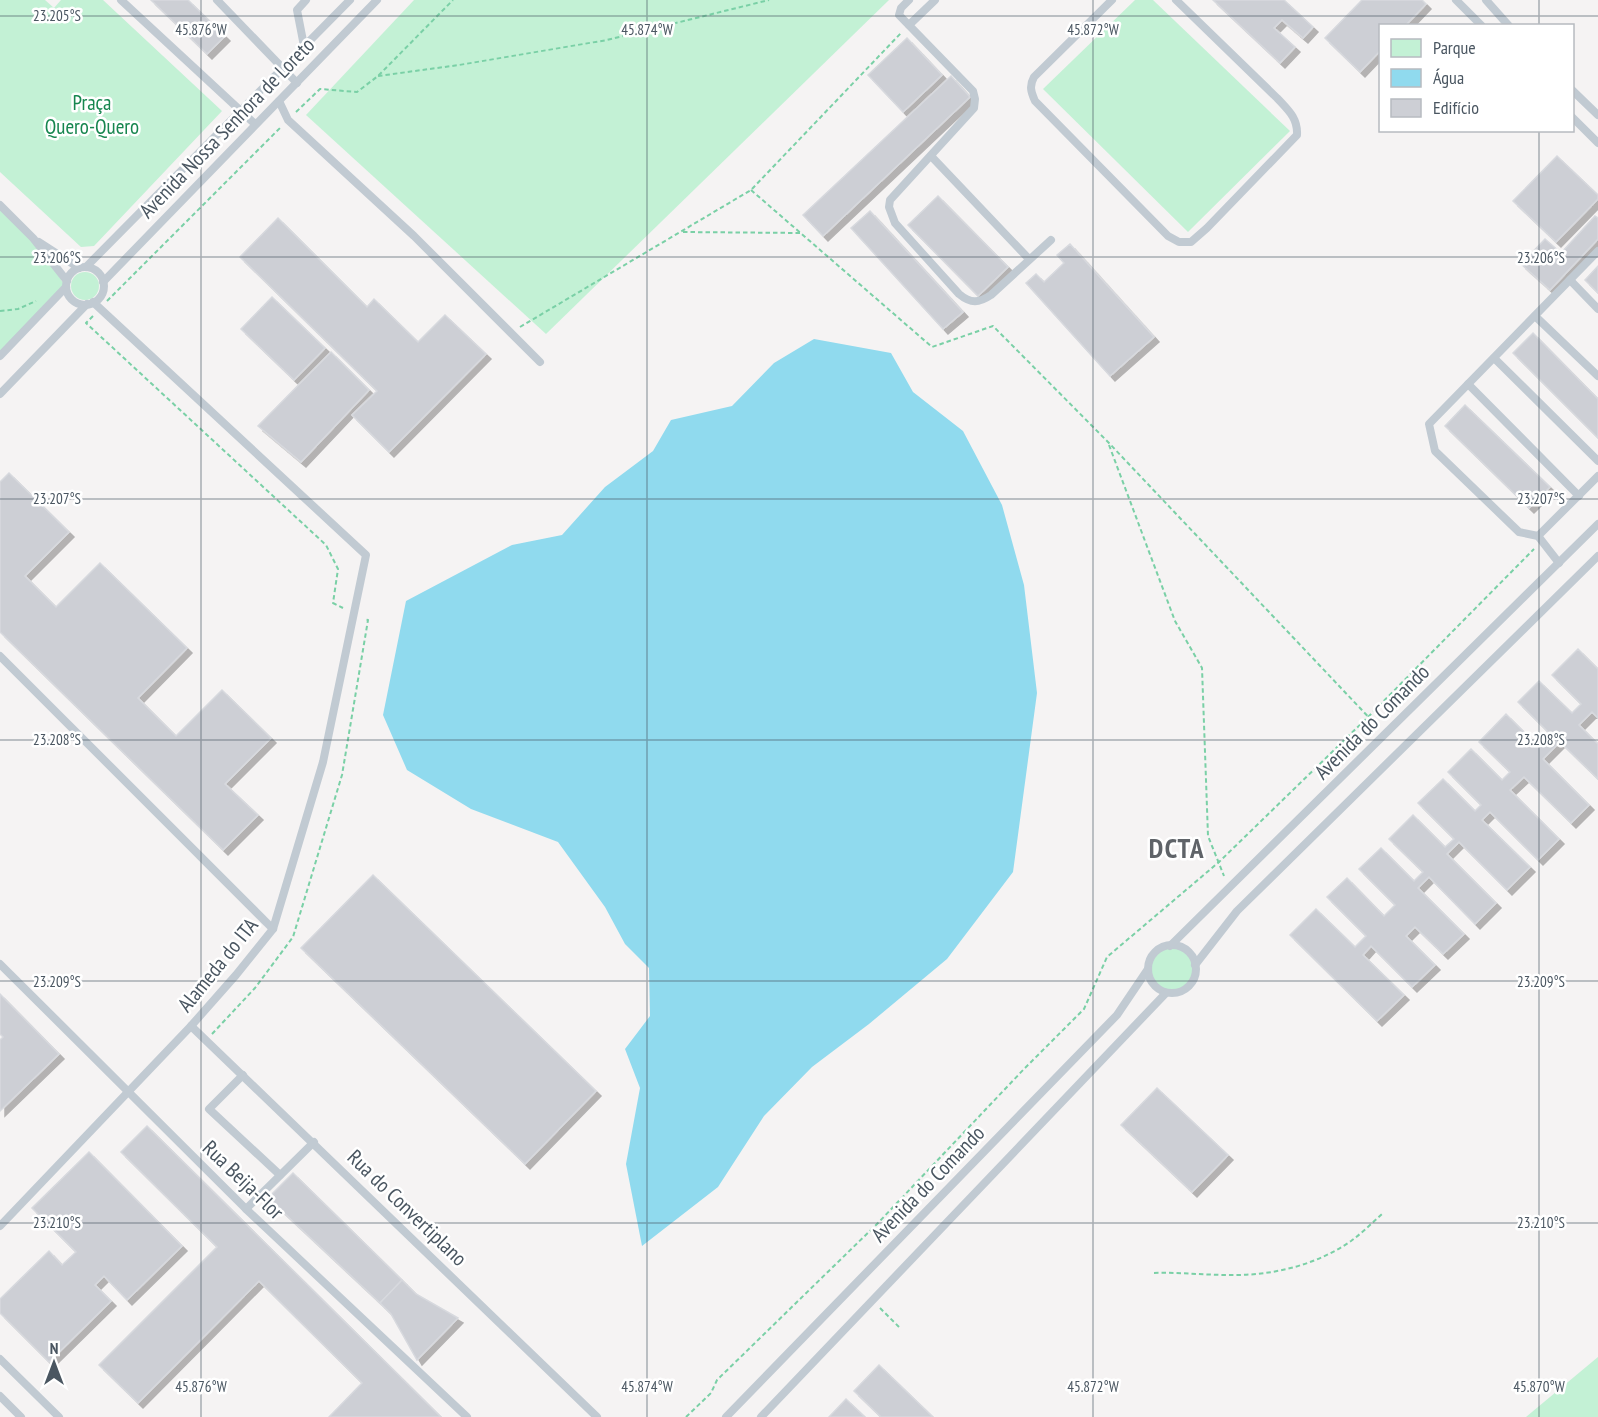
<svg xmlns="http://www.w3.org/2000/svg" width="1598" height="1417" font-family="'PT Sans Narrow',sans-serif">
  <defs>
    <filter id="shadow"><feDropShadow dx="5" dy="5" stdDeviation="0" flood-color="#0004"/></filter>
  </defs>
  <rect width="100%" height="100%" fill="#f5f3f3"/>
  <g fill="#c3f1d5">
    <path d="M0,0h45l9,8 7,-8h42l119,111 -128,135 -13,1 -81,-75z"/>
    <path d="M414,0h475l-343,334 -240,-219z"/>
    <path d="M1135,0h18l137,131 -102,101 -145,-143z"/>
    <path d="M0,204l33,34 33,49 -66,69z"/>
    <circle cx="85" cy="286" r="14"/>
    <circle cx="1172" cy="969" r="21"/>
    <path d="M1598,1357v60h-72z"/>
  </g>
  <path fill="#90daee" d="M814,339l77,14 22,39 50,39 39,74 22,80 13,108 -24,179 -66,87 -78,65 -57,43 -48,49 -46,71 -76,59 -16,-82 14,-76 -15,-39 25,-33 -1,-48 -24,-24 -20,-37 -47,-65 -87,-33 -64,-39 -24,-55 23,-114 106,-56 50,-10 43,-48 48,-36 18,-31 61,-14 42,-43z"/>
  <g fill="#cdcfd5" stroke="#d7d9de" stroke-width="1.5" filter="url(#shadow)">
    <path d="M151,0h37l37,36 -18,18z"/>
    <path d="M1213,0h71l29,27 -10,11 -21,-18 -8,8 21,19 -15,16z"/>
    <path d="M1362,0h60l4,4 -21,22h-25v25l-20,21 -35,-34z"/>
    <path d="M907,38l35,37 -39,37 -35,-37z"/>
    <path d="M951,76l19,21 -147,139 -20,-21z"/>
    <path d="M1557,156l41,39v4l-42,43 -43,-41z"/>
    <path d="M938,196l70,71 -30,29 -70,-71z"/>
    <path d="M870,211l93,101 -20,17 -92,-101z"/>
    <path d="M1595,216l3,2v21l-48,51 -29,-26 24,-25 16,14z"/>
    <path d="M278,218l89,89 7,-8 44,43 27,-27 41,39 -97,98 -37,-37 25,-24 -137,-134z"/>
    <path d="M1070,244l84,93 -44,39 -84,-93 10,-9 8,8 20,-19 -7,-8z"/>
    <path d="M1598,266v27l-13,-13z"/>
    <path d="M272,297l53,51 -31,32 -53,-51z"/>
    <path d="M1533,333l65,66v39l-85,-85z"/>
    <path d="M331,352l38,38 -68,72 -43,-36z"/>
    <path d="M1465,405l85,82 -21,21 -84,-82z"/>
    <path d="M9,473l60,59 -44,44 31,31 44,-44 87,85 -49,50 38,38 46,-46 49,48 -46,46 33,31 -35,35 -223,-218v-150z"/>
    <path d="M1578,649l20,20v49l-6,-6 -13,13 19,19v35l-38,-37 -17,17 46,46 -18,18 -47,-46 -14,13 49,49 -21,21 -48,-48 -8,8 48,47 -23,23 -48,-48 -12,12 49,49 -21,21 -46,-47 -11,11 46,46 -21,20 -28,-27 -9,9 29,29 -23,22 -41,-41 -8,9 41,40 -27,26 -87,-86 26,-26 39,38 11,-11 -39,-39 20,-19 37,38 11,-11 -36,-36 22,-21 33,33 9,-9 -34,-33 24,-24 32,32 9,-8 -36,-36 25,-24 32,32 6,-6 -33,-33 23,-23 31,31 8,-8 -31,-30 27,-28 31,31 12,-12 -31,-31 21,-21 33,32 9,-9 -29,-29z"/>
    <path d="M373,875l223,216 -71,73 -224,-216z"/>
    <path d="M0,994l59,60 -59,57v-71l3,-3 -3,-3z"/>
    <path d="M1157,1088l71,67 -36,37 -71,-67z"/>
    <path d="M147,1126l294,291h-112l33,-34 -103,-102 -121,122 -39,-38 118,-118 -96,-95z"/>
    <path d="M89,1152l93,94 -55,54 -23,-24 -9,9 16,16 -62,61 -49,-49v-14l49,-48 13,14 14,-13 -44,-44z"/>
    <path d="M293,1173l109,107 -22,23 -112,-105z"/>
    <path d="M402,1280l14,14 42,24 -41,42 -26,-46 -11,-11z"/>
    <path d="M879,1365l54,52h-52l-27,-26z"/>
    <path d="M846,1399l19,18h-36z"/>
  </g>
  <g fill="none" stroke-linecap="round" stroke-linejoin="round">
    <g stroke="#7ad0a6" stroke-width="2" stroke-dasharray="4.5 3" stroke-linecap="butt">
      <path d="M378,76l81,-11 148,-25 162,-40"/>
      <path d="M296,112l24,-23 37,3 21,-16 75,-76"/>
      <path d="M751,190l181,157 61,-21 115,116 269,284"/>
      <path d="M683,232l117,1"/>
      <path d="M107,301l174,-174"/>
      <path d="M0,311l18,-2 18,-8"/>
      <path d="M93,316l-7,7 240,222 12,24 -5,34 10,5"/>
      <path d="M520,327l231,-137 150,-157"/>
      <path d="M1109,445l66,176 27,47 6,168 16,40"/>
      <path d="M212,1034l43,-46 38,-51 49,-162 26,-155 -4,-1"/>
      <path d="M1154,1273c25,-1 49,2 74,2 42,1 87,-9 123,-34 11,-8 21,-18 31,-27"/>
      <path d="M880,1308l19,19"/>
      <path d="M686,1417l25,-24 6,-13 161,-157 146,-154 60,-60 23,-52 112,-95 149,-145 166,-168"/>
    </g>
    <g stroke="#c1cad2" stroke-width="8">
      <path d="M121,0l134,124"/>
      <path d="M217,0l80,83"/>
      <path d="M909,0l-8,8 -2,7 74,76 2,8 -1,9 -84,92 -1,7 6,16 64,71c12,10 20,9 32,1l60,-55"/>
      <path d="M1112,0l-78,77c-5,9 -3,15 1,24l133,135 11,6h12l16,-14 90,-93c1,-17 -9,-25 -20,-37l-101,-98"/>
      <path d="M1456,0l26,26"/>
      <path d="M1486,0l23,26"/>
      <path d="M909,25l26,-25"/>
      <path d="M304,46l-7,-36 9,-10"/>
      <path d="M1572,90l26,25"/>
      <path d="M279,101l9,19 126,116 126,126"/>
      <path d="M1572,117l26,26"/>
      <path d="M931,156l98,103"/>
      <path d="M0,205l33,33 34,43"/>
      <path d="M39,242l40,26"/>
      <path d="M86,267l264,-267"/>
      <circle cx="85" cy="286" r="19"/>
      <path d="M1570,280l28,29"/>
      <path d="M103,282l274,-282"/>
      <path d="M1535,316l63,60"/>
      <path d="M0,356l66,-69"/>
      <path d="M1494,358l104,103"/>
      <path d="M1468,384l111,112"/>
      <path d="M0,394l87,-90"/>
      <path d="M1538,536l60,-60"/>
      <path d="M1559,563l-21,-27 -19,-4 -84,-81 -6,-27 169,-173"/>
      <path d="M0,656l273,273"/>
      <circle cx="1172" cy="969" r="24"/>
      <path d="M1170,946l428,-422"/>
      <path d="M0,964l246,245 221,208"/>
      <path d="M1195,965l42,-54 361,-355"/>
      <path d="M191,1026l406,391"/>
      <path d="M243,1075l-34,34 71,66"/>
      <path d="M246,1209l68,-67"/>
      <path d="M0,1226l191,-200 45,-51 37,-46 50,-167 43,-207 -273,-253"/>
      <path d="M0,1359l59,58"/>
      <path d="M0,1396l21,21"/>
      <path d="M726,1417l391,-402 31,-46"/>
      <path d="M761,1417l405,-424"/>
    </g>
  </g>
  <path fill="none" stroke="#4a5661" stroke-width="1.5" stroke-opacity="0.45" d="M201,0v1417M647,0v1417M1093,0v1417M1539,0v26M0,16h1598M1539,130v1287M0,257h1598M0,499h1598M0,740h1598M0,981h1598M0,1223h1598"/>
  <g text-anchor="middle" stroke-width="5" stroke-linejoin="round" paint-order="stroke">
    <g font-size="21" fill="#17864f" stroke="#fff">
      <text x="92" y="110">Praça<tspan x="92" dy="24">Quero-Quero</tspan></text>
    </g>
    <g font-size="21" fill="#4a5661" stroke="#fff">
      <text transform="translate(227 128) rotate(-46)" y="7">Avenida Nossa Senhora de Loreto</text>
      <text transform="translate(1372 722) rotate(-45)" y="7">Avenida do Comando</text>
      <text transform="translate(218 965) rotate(-51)" y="7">Alameda do ITA</text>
      <text transform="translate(243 1180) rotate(44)" y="7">Rua Beija-Flor</text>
      <text transform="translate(928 1184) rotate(-46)" y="7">Avenida do Comando</text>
      <text transform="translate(407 1208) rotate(44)" y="7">Rua do Convertiplano</text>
    </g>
    <g font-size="27" font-weight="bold" letter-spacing="1.5" fill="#5f6368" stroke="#fff">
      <text x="1177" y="858">DCTA</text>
    </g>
  </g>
  <g font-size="15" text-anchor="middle" fill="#4a5661" stroke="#fff" stroke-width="5" stroke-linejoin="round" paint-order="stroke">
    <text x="57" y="21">23.205°S</text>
    <text x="201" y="35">45.876°W</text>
    <text x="647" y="35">45.874°W</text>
    <text x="1093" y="35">45.872°W</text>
    <text x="57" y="263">23.206°S</text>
    <text x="1541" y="263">23.206°S</text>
    <text x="57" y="504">23.207°S</text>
    <text x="1541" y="504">23.207°S</text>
    <text x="57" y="745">23.208°S</text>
    <text x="1541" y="745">23.208°S</text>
    <text x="57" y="987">23.209°S</text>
    <text x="1541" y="987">23.209°S</text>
    <text x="57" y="1228">23.210°S</text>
    <text x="1541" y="1228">23.210°S</text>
    <text x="201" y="1392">45.876°W</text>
    <text x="647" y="1392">45.874°W</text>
    <text x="1093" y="1392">45.872°W</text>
    <text x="1539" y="1392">45.870°W</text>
  </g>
  <rect x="1379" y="24" width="195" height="108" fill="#ffffff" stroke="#b7bbc0" stroke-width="1.5"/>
  <rect x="1391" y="39" width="30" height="18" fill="#c3f1d5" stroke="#b7bbc0" stroke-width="1.5"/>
  <text x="1433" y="54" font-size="18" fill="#4a5661">Parque</text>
  <rect x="1391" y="69" width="30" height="18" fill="#90daee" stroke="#b7bbc0" stroke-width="1.5"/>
  <text x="1433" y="84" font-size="18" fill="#4a5661">Água</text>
  <rect x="1391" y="99" width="30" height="18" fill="#cdcfd5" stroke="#b7bbc0" stroke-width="1.5"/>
  <text x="1433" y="114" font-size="18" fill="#4a5661">Edifício</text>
  <g transform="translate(54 1363)" stroke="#ffffff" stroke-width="4.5" paint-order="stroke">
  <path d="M0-4.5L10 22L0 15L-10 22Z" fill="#4a5661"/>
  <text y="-9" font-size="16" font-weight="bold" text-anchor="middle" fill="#4a5661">N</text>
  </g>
</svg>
